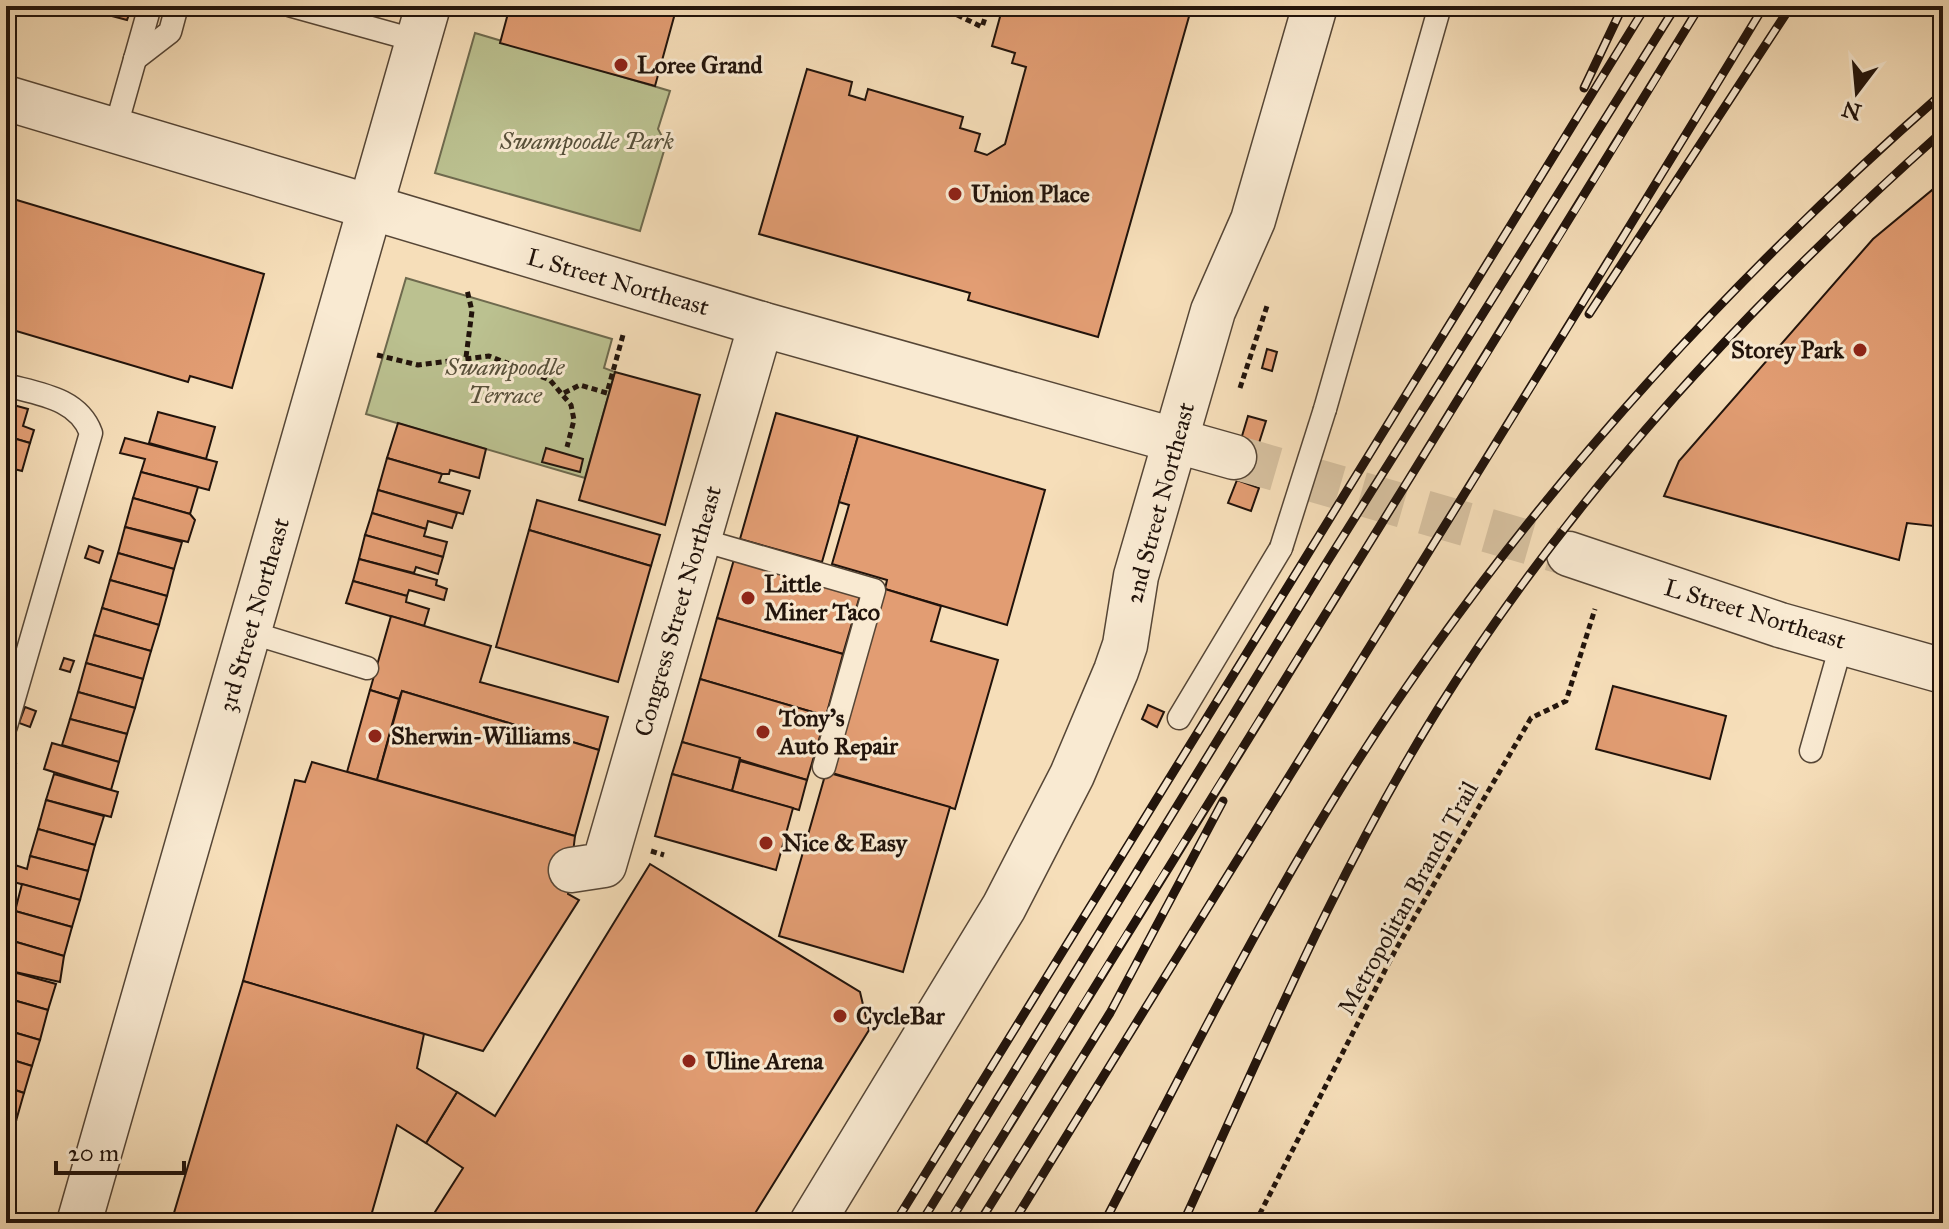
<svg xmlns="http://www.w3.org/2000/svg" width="1949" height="1229" font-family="'IM FELL Great Primer',serif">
  <rect width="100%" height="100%" fill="#f6deb9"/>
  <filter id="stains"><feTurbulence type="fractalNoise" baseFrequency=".0025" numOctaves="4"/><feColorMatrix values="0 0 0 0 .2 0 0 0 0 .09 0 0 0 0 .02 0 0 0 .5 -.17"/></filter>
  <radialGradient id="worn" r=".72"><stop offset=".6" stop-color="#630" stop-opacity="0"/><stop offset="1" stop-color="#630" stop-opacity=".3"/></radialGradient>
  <g fill="#bbc190" stroke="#6e6a4e" stroke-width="2">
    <path d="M475,33l195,58 -12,38 8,15 -26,87 -205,-58z"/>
    <path d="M406,278l206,61 -8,29 11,4 -30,106 -219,-64z"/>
  </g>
  <g fill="#e29d73" stroke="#21130b" stroke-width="2">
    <path d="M94,6h38l-5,14 -34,-9z"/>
    <path d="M510,6h167l-22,80 -155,-43z"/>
    <path d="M1003,6h189l-94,331 -130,-37 2,-7 -211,-59 48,-165 45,13 -3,13 16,5 3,-11 95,28 -3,11 20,6 -5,17 12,4 18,-11 21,-77 -14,-4 3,-10 -23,-7z"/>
    <path d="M1943,181v346l-36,-4 -8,37 -235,-64 15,-35 194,-222z"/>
    <path d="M10,198l254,76 -32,114 -42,-12 -2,6 -182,-54v-116z"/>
    <path d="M1267,349l10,3 -5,19 -10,-3z"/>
    <path d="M615,372l85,23 -35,130 -86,-25z"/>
    <path d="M6,403l22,6 -5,17 11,4 -4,13 -24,-7z"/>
    <path d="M158,412l57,15 -9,32 -57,-16z"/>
    <path d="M776,413l82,23 -36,126 -82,-23z"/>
    <path d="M1248,416l18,5 -13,41 -17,-6z"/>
    <path d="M398,423l88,26 -7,29 -29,-8 -1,4h-7l-55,-16z"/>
    <path d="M6,436l24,7 -8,28 -16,-4z"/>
    <path d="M858,436l187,54 -38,135 -122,-36 2,-9 -55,-16 17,-59 -10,-3z"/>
    <path d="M125,438l92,24 -8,28 -68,-18 4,-13 -25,-6z"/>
    <path d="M546,448l37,11 -3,13 -38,-10z"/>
    <path d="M387,458l55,16 -3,8 31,9 -7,23 -85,-24z"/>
    <path d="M141,472l57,15 -8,27 -57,-16z"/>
    <path d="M1237,480l22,8 -8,23 -23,-8z"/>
    <path d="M378,490l79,23 -5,15 -24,-7 -2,8 -54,-16z"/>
    <path d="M133,498l57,16 5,6 -7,22 -63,-15z"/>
    <path d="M537,500l123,35 -9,31 -122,-36z"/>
    <path d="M372,513l54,16 -2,7 23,6 -4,15 -78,-22z"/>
    <path d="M125,527l57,15 -8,27 -56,-16z"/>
    <path d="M529,530l122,36 -33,116 -122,-35z"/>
    <path d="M365,535l78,22 -5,17 -22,-7 -2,6 -55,-14z"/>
    <path d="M89,546l14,5 -4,12 -14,-5z"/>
    <path d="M118,553l56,16 -7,27 -57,-16z"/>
    <path d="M735,556l126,36 -18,62 -126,-36z"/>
    <path d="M359,559l78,21 -1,5 11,4 -3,11 -35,-10 -2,6 -54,-15z"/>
    <path d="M110,580l57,16 -8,29 -57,-17z"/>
    <path d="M353,581l54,15 -1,6 23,7 -5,17 -78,-23z"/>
    <path d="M885,589l56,17 -10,35 67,19 -43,149 -123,-36z"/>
    <path d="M102,608l57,17 -8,26 -57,-16z"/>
    <path d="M391,616l100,30 -11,36 128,35 -9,33 -197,-59 -3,8 -29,-9z"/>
    <path d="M717,618l126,36 -17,62 -126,-37z"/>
    <path d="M94,635l57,16 -8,28 -57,-16z"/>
    <path d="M64,658l10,3 -4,11 -10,-3z"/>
    <path d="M86,663l57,16 -8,29 -57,-16z"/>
    <path d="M700,679l126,37 -19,64 -125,-38z"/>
    <path d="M1613,686l113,30 -16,63 -114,-30z"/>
    <path d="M370,690l29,9 -22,81 -30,-8z"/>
    <path d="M402,691l197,59 -24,86 -198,-56z"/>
    <path d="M78,692l57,16 -8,26 -57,-15z"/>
    <path d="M1148,705l16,7 -7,15 -15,-8z"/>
    <path d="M25,707l11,4 -6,16 -11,-4z"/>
    <path d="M70,719l57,15 -8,28 -57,-17z"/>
    <path d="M682,742l58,16 -8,33 -60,-17z"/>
    <path d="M52,743l67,19 -8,28 -67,-21z"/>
    <path d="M6,761l10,3 -4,17 -6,-1z"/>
    <path d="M740,761l67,19 -8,30 -67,-19z"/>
    <path d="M312,762l263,74 -7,58 11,6 -96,151 -240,-70 52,-201 10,2z"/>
    <path d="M826,772l124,35 -47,165 -124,-36z"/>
    <path d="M54,774l64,18 -7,25 -65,-17z"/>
    <path d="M672,774l121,34 -17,62 -121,-34z"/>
    <path d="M46,800l58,16 -9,29 -57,-16z"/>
    <path d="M38,829l57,16 -7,26 -58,-15z"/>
    <path d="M30,856l58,15 -8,29 -70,-19 5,-16 12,4z"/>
    <path d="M650,864l210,128 9,38 -120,193h-321l35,-55 -37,-25 31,-51 38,24z"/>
    <path d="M22,884l58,16 -8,27 -57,-16z"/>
    <path d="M15,911l57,16 -8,29 -58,-17z"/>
    <path d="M6,939l58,17 -4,26 -54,-12z"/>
    <path d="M6,970l50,14 -8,26 -42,-12z"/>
    <path d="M243,981l181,53 -7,34 40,24 -31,51 -29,-18 -28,98h-198z"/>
    <path d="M6,998l42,12 -8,30 -34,-10z"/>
    <path d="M6,1030l34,10 -8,26 -26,-8z"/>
    <path d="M6,1058l26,8 -8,27 -18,-6z"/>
    <path d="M6,1087l18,6 -8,28 -10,-3z"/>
    <path d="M6,1118l10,3 -8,27 -2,-1z"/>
  </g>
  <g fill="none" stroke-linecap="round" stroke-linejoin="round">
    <path stroke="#d6c09f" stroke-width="44" stroke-dasharray="44 22" stroke-linecap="butt" d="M1234,457l335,97"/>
    <defs>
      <g id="service">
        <path d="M292,6l126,35"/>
        <path d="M135,59l35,-27 7,-26"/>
        <path d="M115,130l35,-124"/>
        <path d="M6,385c33,9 72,13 85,48l-85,293"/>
        <path d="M1325,409l115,-403"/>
        <path d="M698,539l176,51 -50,177"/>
        <path d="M249,632l118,36"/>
        <path d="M1179,718l102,-170"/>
        <path d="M1811,751l31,-109"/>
      </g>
      <g id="minor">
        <path d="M6,98l755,226 473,133"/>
        <path d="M1569,554l211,71 163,46"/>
        <path d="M571,870l33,-5 157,-541"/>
        <path d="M79,1223l349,-1217"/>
      </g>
      <path id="tertiary" d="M812,1223l192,-316 68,-132 44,-104 9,-26 11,-69 77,-265 40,-91 62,-214"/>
    </defs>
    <use href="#service" stroke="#564636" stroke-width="25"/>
    <use href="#minor" stroke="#564636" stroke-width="47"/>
    <use href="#tertiary" stroke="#564636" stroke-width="47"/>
    <g stroke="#21130b" stroke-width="5" stroke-dasharray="6 4" stroke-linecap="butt">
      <path d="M939,6l43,21 7,-21"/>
      <path d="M377,355l41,10 71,-9 61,24 21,25 3,15 -7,27"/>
      <path d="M466,357l6,-46 -5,-21"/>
      <path d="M1240,388l28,-85"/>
      <path d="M564,393l16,-8 27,8 16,-58"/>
      <path d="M651,851l13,4"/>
      <path d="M1255,1223l141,-274 135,-231 35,-17 29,-92"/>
    </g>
    <use href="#service" stroke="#f9ead2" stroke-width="22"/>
    <use href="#minor" stroke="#f9ead2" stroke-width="44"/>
    <use href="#tertiary" stroke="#f9ead2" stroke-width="44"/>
    <defs>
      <g id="rail">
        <path d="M1584,88l39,-82"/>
        <path d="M1589,314l202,-308"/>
        <path d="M895,1223l751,-1217"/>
        <path d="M921,1223l406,-661 349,-556"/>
        <path d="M949,1223c249,-406 503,-810 751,-1217"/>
        <path d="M979,1223l131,-210 113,-212"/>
        <path d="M1013,1223c249,-406 504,-809 751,-1217"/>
        <path d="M1104,1223c79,-152 155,-305 246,-450 161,-255 367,-482 593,-680"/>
        <path d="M1183,1223c80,-174 154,-352 255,-514 136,-218 314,-408 505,-578"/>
      </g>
    </defs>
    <use href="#rail" stroke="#21130b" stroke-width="9"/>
    <use href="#rail" stroke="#f9ead2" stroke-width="6" stroke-dasharray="18" stroke-linecap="butt"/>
    <defs>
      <path id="service-bridge" d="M1281,548l44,-139"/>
    </defs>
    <use href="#service-bridge" stroke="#564636" stroke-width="25" stroke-linecap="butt"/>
    <use href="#service-bridge" stroke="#f9ead2" stroke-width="22"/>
  </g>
  <g fill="#8f2418" stroke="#f9ead2" stroke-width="3">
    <circle cx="621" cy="65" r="8"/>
    <circle cx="955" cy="194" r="8"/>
    <circle cx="1860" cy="350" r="8"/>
    <circle cx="748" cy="598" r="8"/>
    <circle cx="763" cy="732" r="8"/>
    <circle cx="375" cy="736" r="8"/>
    <circle cx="766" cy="843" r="8"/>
    <circle cx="840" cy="1016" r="8"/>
    <circle cx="689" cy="1061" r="8"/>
  </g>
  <g text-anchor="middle" stroke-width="6" stroke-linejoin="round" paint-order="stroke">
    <g font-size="24" font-weight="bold" fill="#21130b" stroke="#f9ead2" text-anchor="start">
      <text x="637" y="73">Loree Grand</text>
      <text x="971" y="202">Union Place</text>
      <text x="1844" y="358" text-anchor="end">Storey Park</text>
      <text x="764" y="592">Little<tspan x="764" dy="28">Miner Taco</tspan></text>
      <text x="779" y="726">Tony's<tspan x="779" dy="28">Auto Repair</tspan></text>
      <text x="391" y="744">Sherwin-Williams</text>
      <text x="782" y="851">Nice &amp; Easy</text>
      <text x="856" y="1024">CycleBar</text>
      <text x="705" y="1069">Uline Arena</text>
    </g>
    <g font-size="24" font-style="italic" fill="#57503a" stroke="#f9ead2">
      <text x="587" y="149">Swampoodle Park</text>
      <text x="505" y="375">Swampoodle<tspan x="505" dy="28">Terrace</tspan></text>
    </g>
    <g font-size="24" fill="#21130b" stroke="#f9ead2">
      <text transform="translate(618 282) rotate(16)" y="8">L Street Northeast</text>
      <text transform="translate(1160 503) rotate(-75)" y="8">2nd Street Northeast</text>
      <text transform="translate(678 611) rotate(-74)" y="8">Congress Street Northeast</text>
      <text transform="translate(1755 614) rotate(17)" y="8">L Street Northeast</text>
      <text transform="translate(254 615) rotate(-74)" y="8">3rd Street Northeast</text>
      <text transform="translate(1408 898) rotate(-61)" y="8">Metropolitan Branch Trail</text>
    </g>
  </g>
  <rect width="1949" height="1229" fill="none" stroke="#f6deb9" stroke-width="32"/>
  <rect x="8" y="8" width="1933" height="1213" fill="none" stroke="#21130b" stroke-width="4"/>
  <rect x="16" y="16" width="1917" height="1197" fill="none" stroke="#21130b" stroke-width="2"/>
  <g transform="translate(1857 92) rotate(196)" stroke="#f9ead2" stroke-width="6" paint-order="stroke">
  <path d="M0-6L14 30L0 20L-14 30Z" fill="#21130b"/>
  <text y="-12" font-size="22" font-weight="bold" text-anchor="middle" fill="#21130b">N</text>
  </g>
  <path d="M56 1161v12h128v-12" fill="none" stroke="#21130b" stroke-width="4"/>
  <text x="68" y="1161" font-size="24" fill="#21130b" stroke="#f9ead2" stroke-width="6" paint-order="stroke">20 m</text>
  <rect width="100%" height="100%" filter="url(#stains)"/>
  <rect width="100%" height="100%" fill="url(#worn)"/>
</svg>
